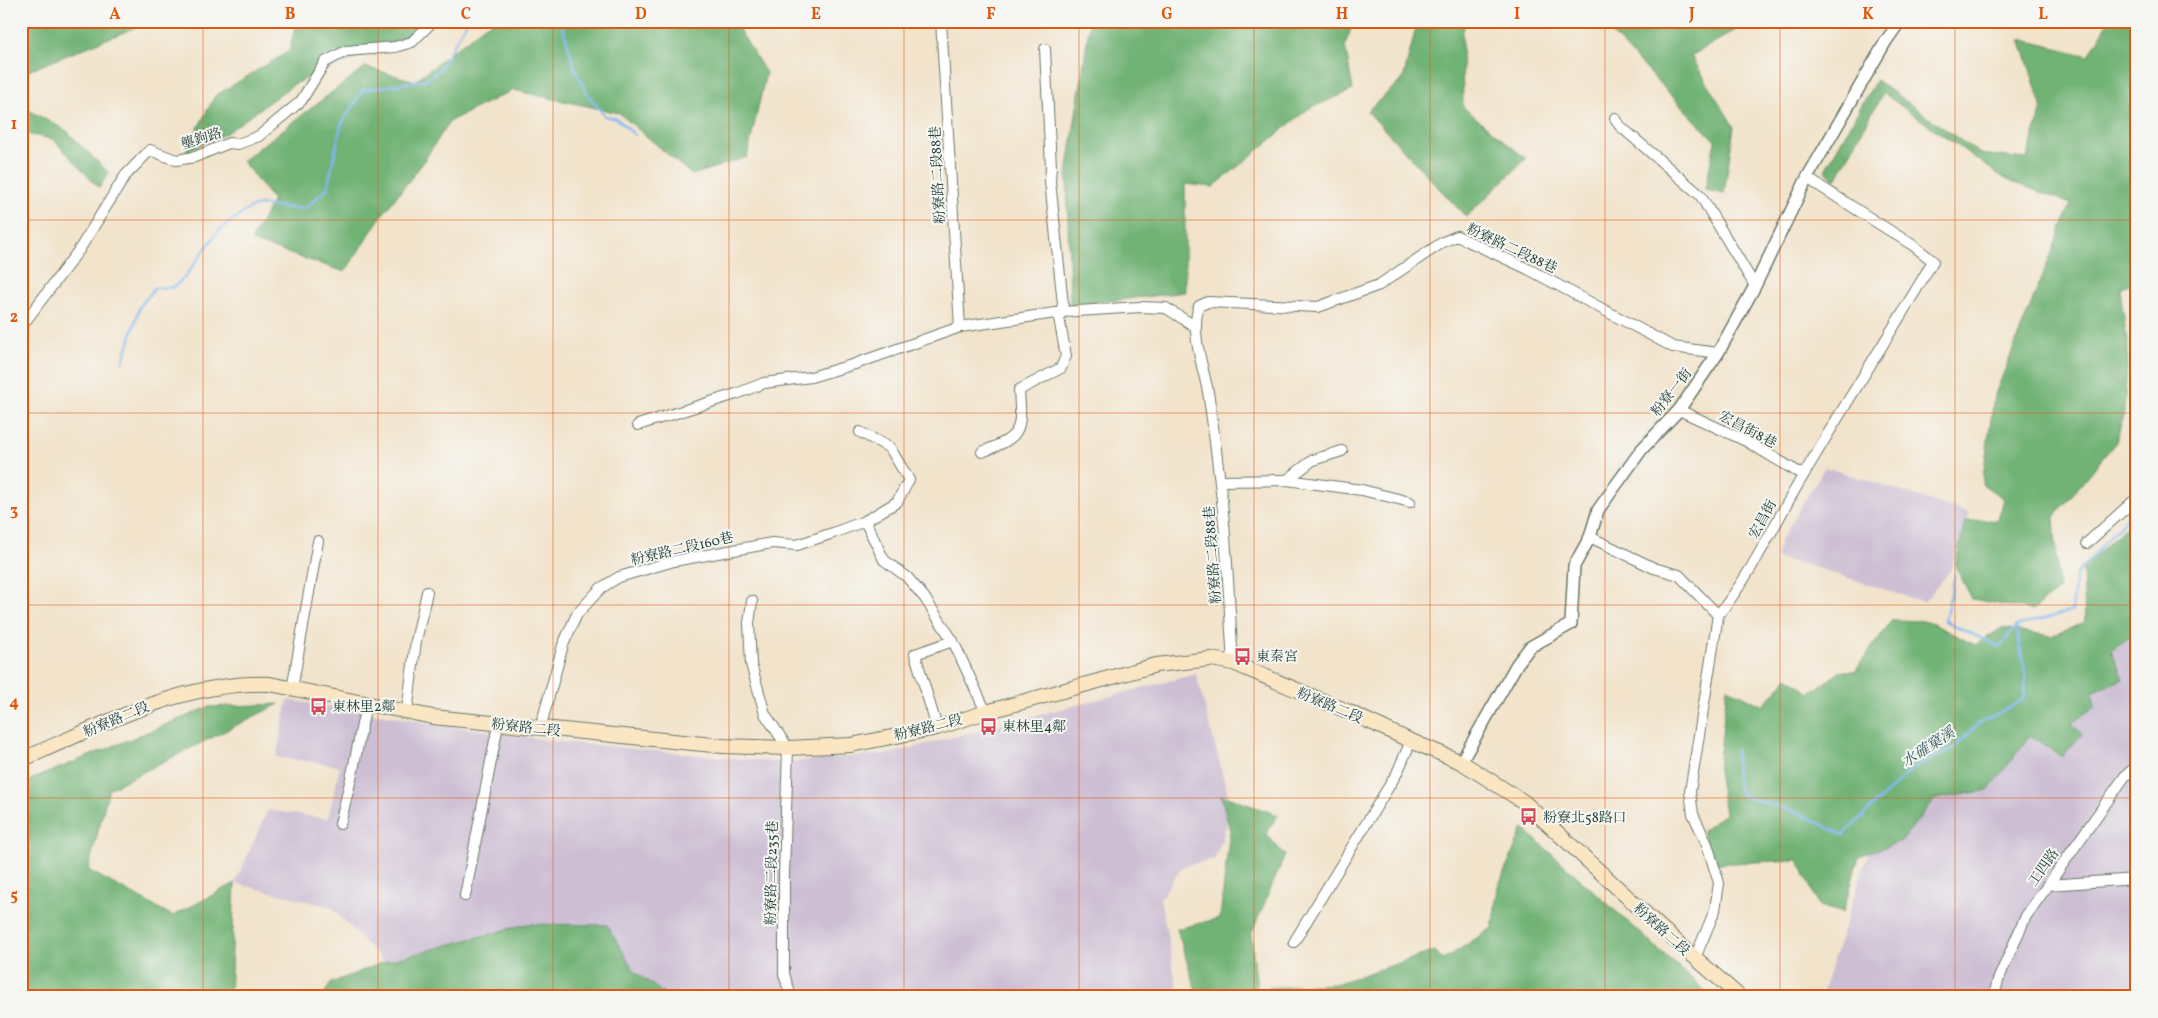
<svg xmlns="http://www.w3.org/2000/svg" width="2158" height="1018" font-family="Vollkorn,'Noto Serif TC',serif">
  <rect width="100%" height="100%" fill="#f6f6f2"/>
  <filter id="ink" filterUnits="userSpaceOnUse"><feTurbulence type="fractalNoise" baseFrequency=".02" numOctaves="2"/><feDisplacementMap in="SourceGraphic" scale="10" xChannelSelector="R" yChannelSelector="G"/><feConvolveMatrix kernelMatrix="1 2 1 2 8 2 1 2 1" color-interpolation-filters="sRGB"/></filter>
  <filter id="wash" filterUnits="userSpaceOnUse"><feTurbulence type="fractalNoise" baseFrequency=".0096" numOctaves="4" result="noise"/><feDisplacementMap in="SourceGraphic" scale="20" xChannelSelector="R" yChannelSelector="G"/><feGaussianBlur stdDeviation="1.12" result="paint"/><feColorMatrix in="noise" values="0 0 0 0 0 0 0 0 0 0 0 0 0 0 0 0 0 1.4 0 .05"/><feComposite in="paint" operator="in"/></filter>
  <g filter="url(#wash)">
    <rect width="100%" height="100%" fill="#f2e3cb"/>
    <g fill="#ccbed3">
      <path d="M1825,467l144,46 -19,58 -26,31 -120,-38 -28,-6 5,-18z"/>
      <path d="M2137,623v374h-316l58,-177z"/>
      <path d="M1196,674l36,135 -17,50 -32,7 -23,32 19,99h-511l-34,-26 -27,-46 -80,-1 -143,38 -53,-55 -96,-24 33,-73 60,9 12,-53 -64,-9 12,-57 264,41 230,22 110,-10z"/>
    </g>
    <g fill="#71b274" stroke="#487854">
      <path d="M21,21h130l-130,53z"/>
      <path d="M297,21h126l-19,16 -110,47 -69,50 -40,18 30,-56 74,-45z"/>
      <path d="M497,21h248l-7,7 28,45 -19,84 -55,18 -73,-62 -106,-23 -63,31 -31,47 -37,47 -37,57 -94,-31 22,-41 -31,-39 123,-94 50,14 71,-56z"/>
      <path d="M1090,21h264l-9,24 8,45 -45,19 -95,78 -28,-3v108l-115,14 -3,-132z"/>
      <path d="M1398,21h68l-4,13 1,73 63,52 -60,58 -99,-106 36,-32 14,-55z"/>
      <path d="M1600,21h152l-61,35 43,71 -10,67 -19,-4 10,-49z"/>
      <path d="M2109,21h28v88l-5,18 5,1v151l-17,10 8,59 -4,65 -8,29 -62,75 5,73 -27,20 -60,-11 -17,-33 10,-45 33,-1 6,-21 -22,-15 12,-87 77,-193 -66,-25 -122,-86 -48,88 -10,-11 51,-90 104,74 47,5 15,-52 -22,-68 69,17z"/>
      <path d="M21,106l46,25 42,42 -10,15 -46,-49 -32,-6z"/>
      <path d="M2137,516v116l-26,18 12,29 -31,13 3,14 -24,18 11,10 -20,23 -32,-22 -41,55 -54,9 -34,42 -42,15 -16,57 -24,-7 -21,-46 -87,4 -9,-33 23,-17 -7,-43 9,-84 36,19 25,-29 22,16 31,-22h14l37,-51 35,1 48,24 27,-17 50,8 33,-14 -2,-54z"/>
      <path d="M279,704l-170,85 -21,81 85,46 62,-33 -5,114h-209v-185l9,-32 179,-73z"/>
      <path d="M1221,795l57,20 -12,19 19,21 -34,80 6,53 78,-4 100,-33 8,9 49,-32 6,-41 25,-59 188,168 -513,1 -21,-68 43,-11 10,-88z"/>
      <path d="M527,924l80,1 27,46 34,26h-346l9,-14 53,-21z"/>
    </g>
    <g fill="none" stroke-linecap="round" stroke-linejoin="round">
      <g stroke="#81b8f1" stroke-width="2.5">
        <path d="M561,21l15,51 12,23 17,21 12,3 18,16"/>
        <path d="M123,362l17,-56 15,-18 19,-1 10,-9 35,-48 31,-22 9,-3 45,4 23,-20 14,-64 22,-35 62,-10 14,-9 28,-50"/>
        <path d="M1955,574l-10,47 55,26 16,-21"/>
        <path d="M2016,626l56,-15 4,-36 61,-69"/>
        <path d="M1736,750v26l5,19 58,18 44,22 71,-68 40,-19 24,-24 45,-24 3,-22 -10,-52"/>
      </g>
    </g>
  </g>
  <g filter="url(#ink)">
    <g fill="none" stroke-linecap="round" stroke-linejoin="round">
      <defs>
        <g id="minor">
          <path d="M941,21l19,306"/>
          <path d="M1615,118l5,8 80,69 55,91"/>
          <path d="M21,327l58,-77 46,-74 25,-26 26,10 19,-3 34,-14 9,1 21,-8 42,-35 24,-39 21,-11 49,-4 17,-5 21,-21"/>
          <path d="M1679,410l67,31 57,34"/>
          <path d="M638,425l98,-31 28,-11 47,-6 44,-13 105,-37 102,-15 78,-5 26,1 30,19"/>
          <path d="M982,452c40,-16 40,-20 37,-62l42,-22 5,-12 -7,-38 4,-14 -13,-123 1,-14 -6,-118"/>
          <path d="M1287,480l26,-20 29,-9"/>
          <path d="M1220,481l67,-1 75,10 48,12"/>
          <path d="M865,521l19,39 23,17 17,20 29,44 -38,13 22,74"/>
          <path d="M1590,537l64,31 25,7 39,40"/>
          <path d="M2087,543l50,-45"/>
          <path d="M752,601l-3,22 2,41 14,50 23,34 -4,126v100l7,23"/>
          <path d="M953,641l33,71"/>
          <path d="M1233,663c-4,-60 -6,-121 -13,-181 -4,-30 -7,-60 -12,-90 -5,-26 -18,-60 -9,-86l9,-4 110,5 61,-22 64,-43 14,-6 71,33 145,78 45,6"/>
          <path d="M292,689l26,-148"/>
          <path d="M407,712l9,-71 11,-49"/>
          <path d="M540,729l23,-84 14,-31 24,-26 18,-11 55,-16 98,-18 25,2 36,-12 32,-12 32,-19 12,-22 -19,-32 -30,-16"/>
          <path d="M340,824l13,-54 13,-66"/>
          <path d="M2047,885l90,-6"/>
          <path d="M465,896l33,-171"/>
          <path d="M1294,942l103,-169 14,-32"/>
          <path d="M1695,958l20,-48 4,-27 -12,-39 -14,-30 -3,-22 28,-177c34,-41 57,-93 85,-139 42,-73 88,-142 130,-215l-19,-15 -107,-68"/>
          <path d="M1994,997l4,-17 28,-64 99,-140 12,-10"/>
        </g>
        <path id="tertiary" d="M1461,762l56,-98 13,-17 41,-23 3,-58 16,-29 8,-27 44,-61 37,-39 39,-57 37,-67 52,-108 79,-137 14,-20"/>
        <path id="secondary" d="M21,760c79,-34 160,-79 249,-76l163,33 290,29 65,2 63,-3 86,-17 49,-16 170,-47 55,-6 22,4 114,48 64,30 50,21 63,40 136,125 80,70"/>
      </defs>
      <use href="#minor" stroke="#697769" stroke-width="12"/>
      <use href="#tertiary" stroke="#697769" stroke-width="14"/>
      <use href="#secondary" stroke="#697769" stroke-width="16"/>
      <use href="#minor" stroke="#fff" stroke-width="10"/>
      <use href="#tertiary" stroke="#fff" stroke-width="11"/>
      <use href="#secondary" stroke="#fbe6c4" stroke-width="14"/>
    </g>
  </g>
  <path fill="none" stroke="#de580e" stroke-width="1" stroke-opacity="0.55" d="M203,21v976M378,21v976M553,21v976M729,21v976M904,21v976M1079,21v976M1254,21v976M1430,21v976M1605,21v976M1780,21v976M1955,21v976M21,220h2116M21,413h2116M21,605h2116M21,798h2116"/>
  <defs>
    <symbol id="bus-bare" viewBox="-9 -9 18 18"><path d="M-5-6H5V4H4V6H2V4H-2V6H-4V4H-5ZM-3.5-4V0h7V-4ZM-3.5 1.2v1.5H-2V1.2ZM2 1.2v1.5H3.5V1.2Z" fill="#d1495b" stroke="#f6f6f2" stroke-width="2.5" paint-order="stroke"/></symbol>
  </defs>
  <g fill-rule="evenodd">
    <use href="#bus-bare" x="1230" y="644" width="25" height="25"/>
    <use href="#bus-bare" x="306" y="694" width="25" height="25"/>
    <use href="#bus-bare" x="976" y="714" width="25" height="25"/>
    <use href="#bus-bare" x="1516" y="804" width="25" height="25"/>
  </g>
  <g text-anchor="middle" stroke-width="4" stroke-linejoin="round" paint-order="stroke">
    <g font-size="14" fill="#1f3d34" stroke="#f6f6f2">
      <text transform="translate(201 138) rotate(-17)" y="5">壟鉤路</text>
      <text transform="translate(937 175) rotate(-93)" y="5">粉寮路二段88巷</text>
      <text transform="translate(1512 248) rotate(25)" y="5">粉寮路二段88巷</text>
      <text transform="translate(1671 392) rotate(-52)" y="5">粉寮一街</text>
      <text transform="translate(1748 429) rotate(28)" y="5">宏昌街8巷</text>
      <text transform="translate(1762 519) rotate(-61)" y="5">宏昌街</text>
      <text transform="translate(682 548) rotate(-13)" y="5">粉寮路二段160巷</text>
      <text transform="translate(1212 555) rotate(-94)" y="5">粉寮路二段88巷</text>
      <text transform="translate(1330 705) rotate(23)" y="5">粉寮路二段</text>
      <text transform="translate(116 719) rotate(-23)" y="5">粉寮路二段</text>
      <text transform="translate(526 727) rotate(6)" y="5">粉寮路二段</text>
      <text transform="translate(928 727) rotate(-14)" y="5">粉寮路二段</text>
      <text transform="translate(2043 867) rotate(-55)" y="5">工四路</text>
      <text transform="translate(771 873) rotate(-89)" y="5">粉寮路二段235巷</text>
      <text transform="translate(1662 929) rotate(42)" y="5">粉寮路二段</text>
    </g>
    <g font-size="14" fill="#1f3d34" stroke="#f6f6f2" text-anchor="start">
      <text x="1256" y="661">東秦宮</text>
      <text x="332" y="711">東林里2鄰</text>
      <text x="1002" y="731">東林里4鄰</text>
      <text x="1543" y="822">粉寮北58路口</text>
    </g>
    <g font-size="15" font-style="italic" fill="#385c63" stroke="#f6f6f2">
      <text transform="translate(1928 747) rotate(-33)" y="5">水確窠溪</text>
    </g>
  </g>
  <rect width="2158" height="1018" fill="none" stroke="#f6f6f2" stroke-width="55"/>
  <rect x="28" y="28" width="2102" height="962" fill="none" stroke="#de580e" stroke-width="2"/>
  <g font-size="16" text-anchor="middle" font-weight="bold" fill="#de580e">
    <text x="115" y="19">A</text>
    <text x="290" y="19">B</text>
    <text x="466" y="19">C</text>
    <text x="641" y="19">D</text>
    <text x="816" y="19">E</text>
    <text x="991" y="19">F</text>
    <text x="1167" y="19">G</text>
    <text x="1342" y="19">H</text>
    <text x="1517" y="19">I</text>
    <text x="1692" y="19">J</text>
    <text x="1868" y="19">K</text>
    <text x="2043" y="19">L</text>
    <text x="14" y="129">1</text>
    <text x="14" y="322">2</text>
    <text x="14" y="515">3</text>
    <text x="14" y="707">4</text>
    <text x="14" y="900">5</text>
  </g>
</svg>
